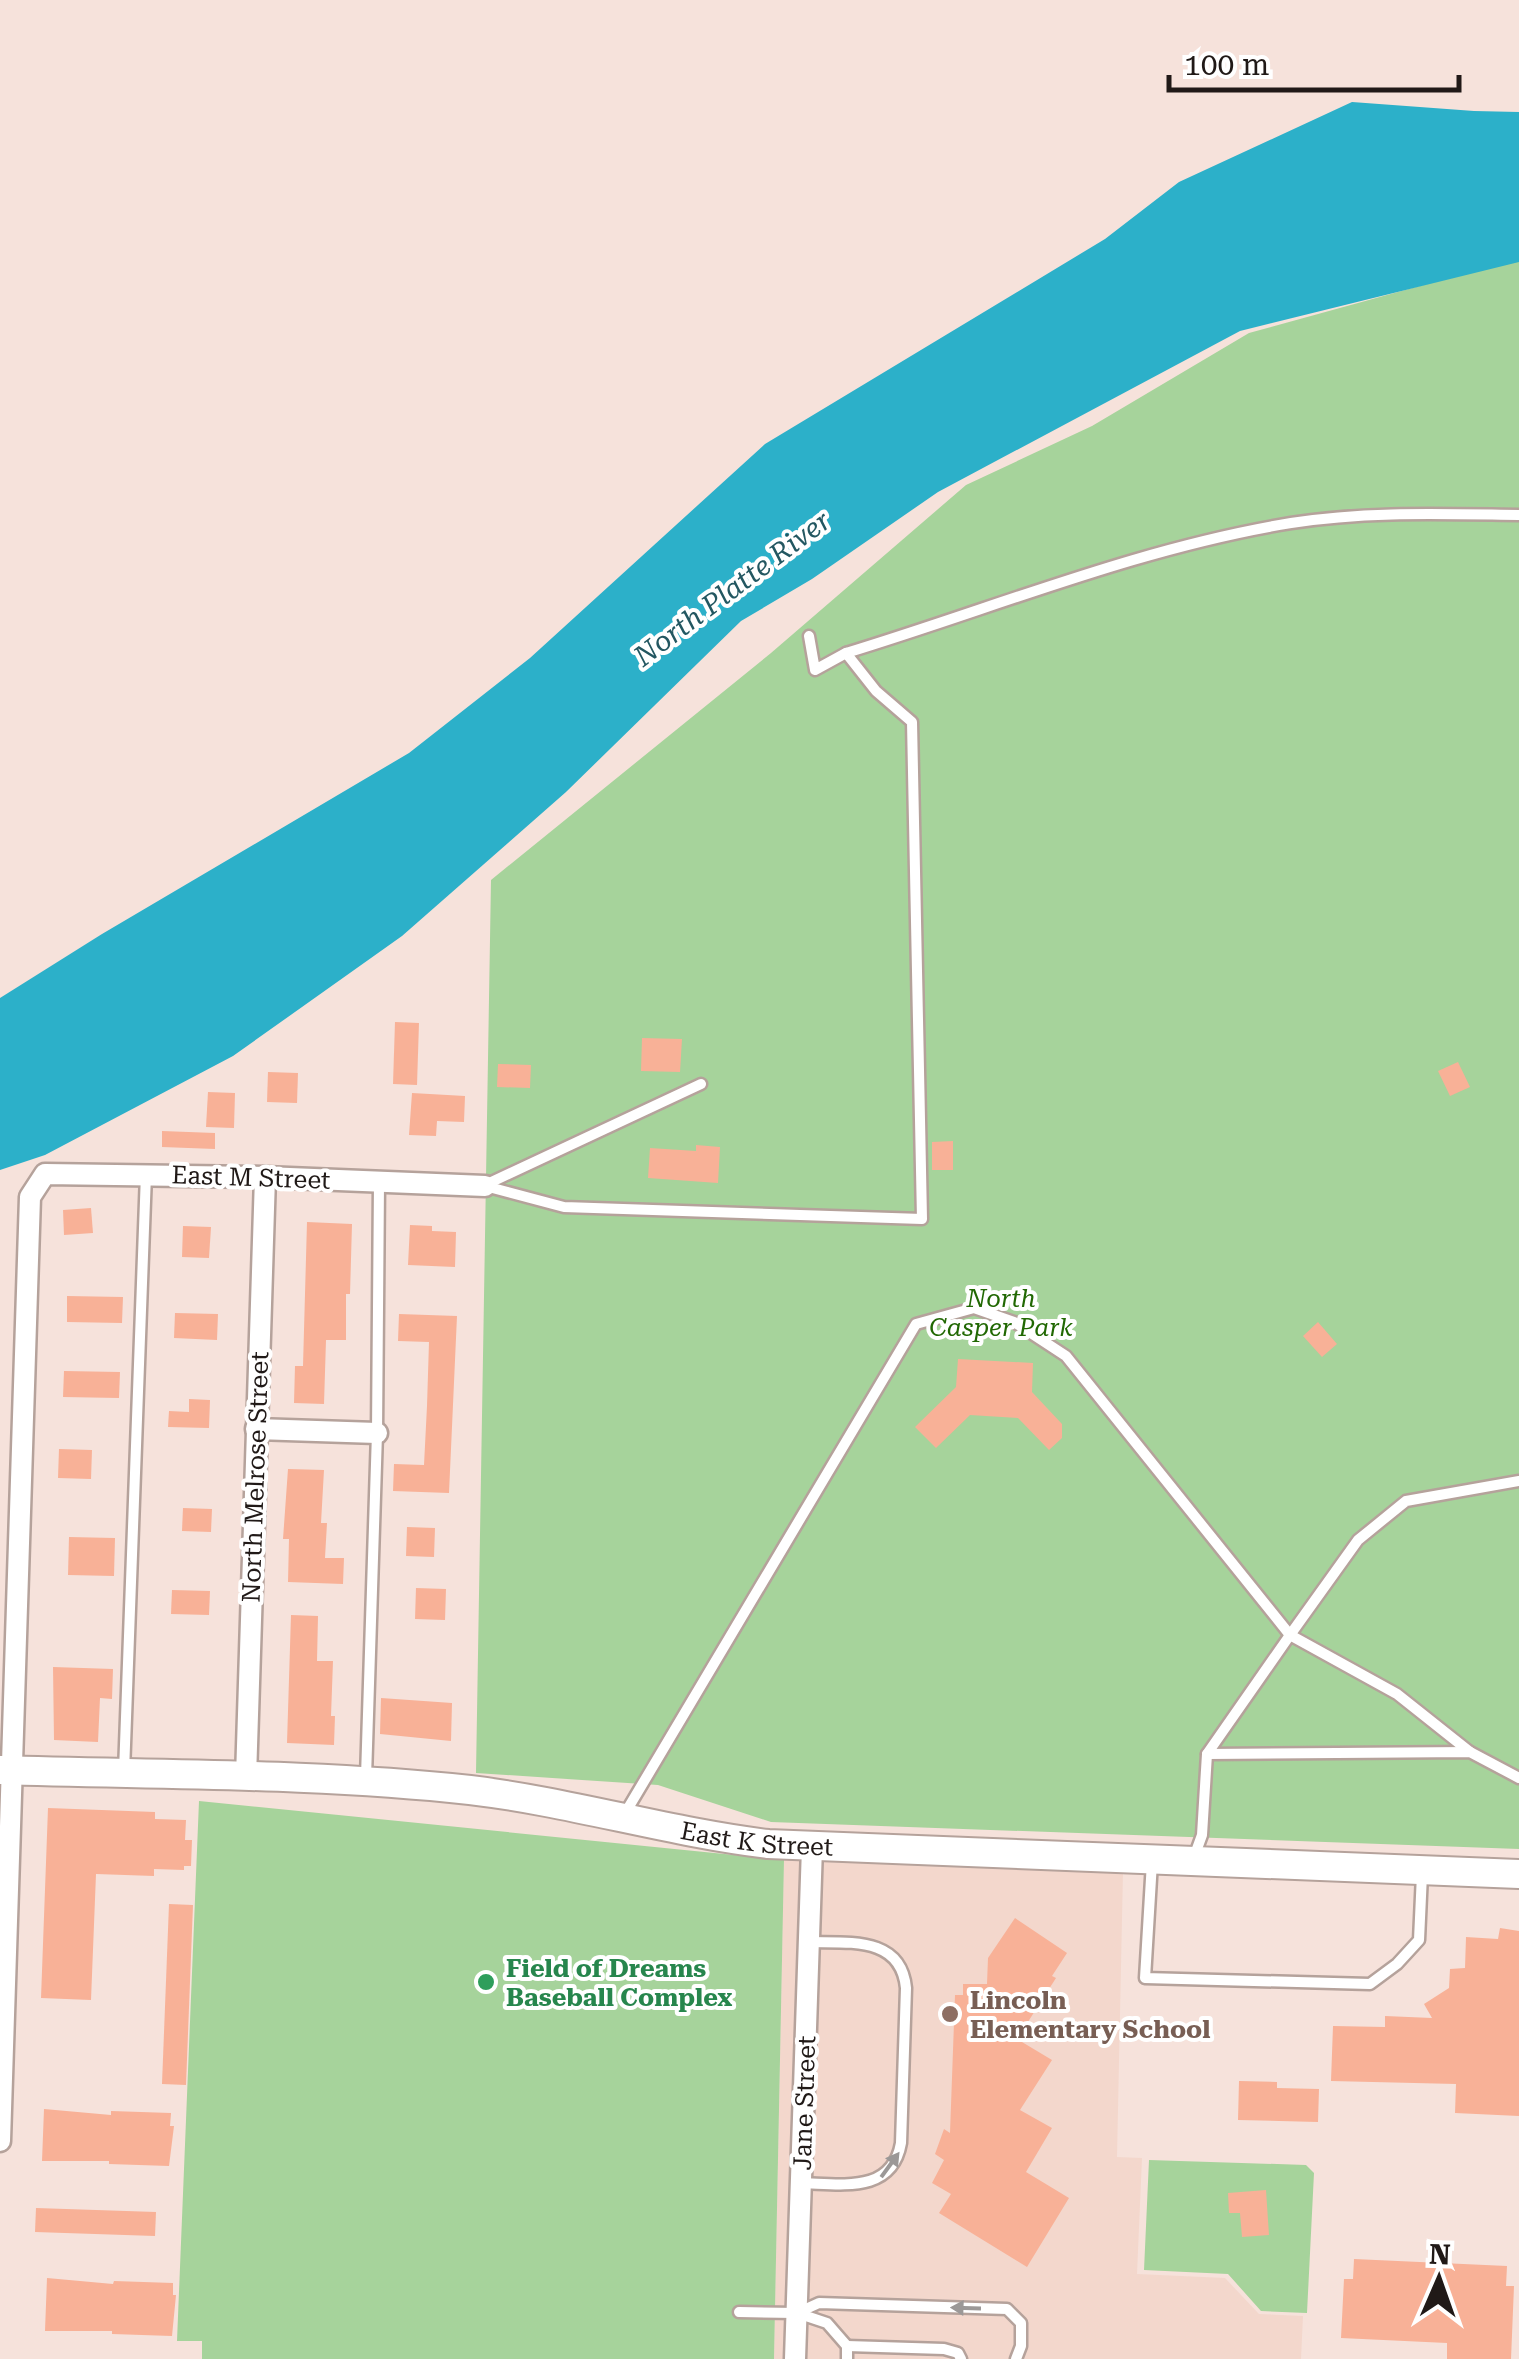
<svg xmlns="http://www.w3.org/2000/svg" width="1519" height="2359" font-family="'Roboto Serif',serif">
  <rect width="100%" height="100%" fill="#f6e2db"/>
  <path fill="#f3d7cc" d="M784,1860l339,11 -6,286 25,1 -5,116 88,4 34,36 44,2 -2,43h-527z"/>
  <g fill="#a6d39b">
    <path d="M1514,260l5,1v1588l-748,-27 -113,-37 -182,-12 15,-893 280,-227 195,-168 126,-59 157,-93z"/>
    <path d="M199,1801l585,59 -10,499h-572v-18h-25z"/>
    <path d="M1149,2160l157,5 8,8 -7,140 -46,-2 -33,-37 -84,-4z"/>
  </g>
  <path fill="#2cb0c9" d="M1352,102l122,9 45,1v150l-279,69 -302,161 -126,87 -71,42 -175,171 -164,144 -169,120 -188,99 -45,15v-172l102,-64 307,-181 121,-95 235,-214 340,-205 74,-57z"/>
  <g fill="#f8b197">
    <path d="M395,1022l24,1 -2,62 -24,-1z"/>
    <path d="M642,1038l40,1 -2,33 -39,-1z"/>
    <path d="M1458,1062l12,25 -20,9 -12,-25z"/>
    <path d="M498,1064l33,1 -1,23 -33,-1z"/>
    <path d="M268,1072l30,1 -1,30 -30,-1z"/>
    <path d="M208,1092l27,1 -1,35 -28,-1z"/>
    <path d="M412,1093l53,3 -1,26 -27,-1 -1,15 -27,-1z"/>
    <path d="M162,1131l53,2v16l-53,-2z"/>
    <path d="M953,1141v29h-21v-28z"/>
    <path d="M696,1145l24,2 -2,36 -70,-5 2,-30 46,3z"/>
    <path d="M91,1208l2,25 -29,2 -1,-25z"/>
    <path d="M307,1222l45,2 -2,70h-4v46h-20l-2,64 -30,-1 1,-37h8z"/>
    <path d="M410,1225l22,1v5l24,1 -1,35 -47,-2z"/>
    <path d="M183,1226l28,1 -2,31 -27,-1z"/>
    <path d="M67,1296l56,1 -1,26 -55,-1z"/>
    <path d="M175,1313l43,1 -1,26 -43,-2z"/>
    <path d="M399,1314l58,2 -8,177 -56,-2 1,-27 30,1 3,-59 2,-64 -31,-1z"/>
    <path d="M1318,1322l19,22 -15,13 -19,-21z"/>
    <path d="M958,1359l75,4 -1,29 30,32v14l-13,12 -31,-32 -48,-3 -34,33 -21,-21 41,-40z"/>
    <path d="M64,1371l56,1 -1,26 -56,-1z"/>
    <path d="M189,1399l21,1 -1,28 -41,-1 1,-16 20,1z"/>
    <path d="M59,1449l33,1 -1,29 -33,-1z"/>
    <path d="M288,1469l36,1 -3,53h6l-2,35h19l-1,26 -55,-2 1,-43h-6z"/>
    <path d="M183,1508l29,1 -1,23 -29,-1z"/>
    <path d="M407,1527l28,1 -1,29 -28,-1z"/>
    <path d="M69,1537l46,1 -1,38 -46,-1z"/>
    <path d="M416,1588l30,1 -1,31 -30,-1z"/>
    <path d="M172,1590l38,1 -1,24 -38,-1z"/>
    <path d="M291,1615l27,1 -1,45h16l-2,55h4l-1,29 -47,-2z"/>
    <path d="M53,1667l60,2 -1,30 -12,-1 -2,44 -44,-2z"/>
    <path d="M381,1698l71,5 -1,38 -71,-7z"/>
    <path d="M48,1808l107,4v7l31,1 -1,20h7l-1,26h-7v4l-30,-1v7l-58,-2 -5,126 -50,-2z"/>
    <path d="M169,1904l24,1 -7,180 -24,-1z"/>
    <path d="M1015,1918l52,35 -15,23 4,2 -39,61 35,21 -32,50 32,18 -26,44 43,26 -42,69 -88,-54 12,-19 -19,-11 12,-23 -9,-6 9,-25 6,4 5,-138h8v-11h24l1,-26z"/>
    <path d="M1500,1928l19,3v185l-64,-3 1,-29 -125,-3 2,-55 52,1v-11l47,2 -8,-14 25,-16 1,-19 15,-1 1,-31 32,2z"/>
    <path d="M1239,2081l38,1v6l42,1 -1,33 -80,-2z"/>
    <path d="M44,2109l67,6v-4l60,2 -1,13h4l-5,40 -60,-2v-3h-67z"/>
    <path d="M1266,2190l3,45 -27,2 -2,-24h-11l-1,-20z"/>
    <path d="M36,2208l120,4 -1,24 -120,-4z"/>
    <path d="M1354,2259l153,7 -1,20h8l-3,73h-64v-16l-106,-5 3,-59h9z"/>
    <path d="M47,2278l66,6 1,-3 59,2v12h3l-4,41 -60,-2v-3h-67z"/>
  </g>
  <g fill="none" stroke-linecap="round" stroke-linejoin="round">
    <defs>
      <g id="lane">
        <path d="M846,653c148,-45 292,-105 445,-130 76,-12 152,-9 228,-8"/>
        <path d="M485,1185l216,-101"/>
        <path d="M485,1186l79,21 358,12 -10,-497 -36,-31 -30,-38 -31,17 -6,-34"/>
        <path d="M1207,1754l263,-2 49,26"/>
        <path d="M124,1772l22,-598"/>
        <path d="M366,1777l11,-344 2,-250"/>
        <path d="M624,1815l292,-491 58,-16 40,14 52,34 224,279 68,-95 48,-39 113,-20"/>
        <path d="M1194,1857l8,-22 5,-81 83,-119 107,59 73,58"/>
        <path d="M1152,1862l-7,116 225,6 27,-20 22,-24 3,-66"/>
        <path d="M801,2183c41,1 91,11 100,-40l5,-155c-5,-52 -57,-45 -97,-46"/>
        <path d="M739,2312l57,1"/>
        <path d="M847,2346l97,3 14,4 3,6"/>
        <path d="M847,2359v-13l-20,-23 -30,-10 22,-10 188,6 14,14v23l-5,13"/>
      </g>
      <g id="street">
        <path d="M256,1429l121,4"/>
        <path d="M246,1778l19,-601"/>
        <path d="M0,2141l30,-944 15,-23 220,3 220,9"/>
        <path d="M795,2359l17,-512"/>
      </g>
      <g id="secondary">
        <path id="s1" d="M0,1770c156,5 315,3 470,20 101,12 198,42 298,54l751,30"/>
      </g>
    </defs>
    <use href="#lane" stroke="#b5a29b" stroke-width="15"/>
    <use href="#street" stroke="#b5a29b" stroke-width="25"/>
    <use href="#secondary" stroke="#b5a29b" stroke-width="32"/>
    <use href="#lane" stroke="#fff" stroke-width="10"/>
    <use href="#street" stroke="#fff" stroke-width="20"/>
    <use href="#secondary" stroke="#fff" stroke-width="28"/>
  </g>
  <defs><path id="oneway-solid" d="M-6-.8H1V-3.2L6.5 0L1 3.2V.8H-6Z" transform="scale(2.5)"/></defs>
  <g fill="#9b9897">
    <use href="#oneway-solid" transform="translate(890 2165) rotate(-54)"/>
    <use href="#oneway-solid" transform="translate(966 2308) rotate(-178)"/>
  </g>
  <circle fill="#2e9e5b" stroke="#fff" stroke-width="4" cx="486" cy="1982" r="10"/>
  <circle fill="#8d6e63" stroke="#fff" stroke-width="4" cx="950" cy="2014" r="10"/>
  <g text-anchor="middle" stroke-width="8" stroke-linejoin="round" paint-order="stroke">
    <g font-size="25" fill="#201917" stroke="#fff">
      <text transform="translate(251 1177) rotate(2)" y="9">East M Street</text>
      <text transform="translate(255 1477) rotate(-88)" y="9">North Melrose Street</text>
      <text dy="9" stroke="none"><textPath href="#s1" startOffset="762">East K Street</textPath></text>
      <text transform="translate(804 2103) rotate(-88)" y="9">Jane Street</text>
    </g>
    <g font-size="25" font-style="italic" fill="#216803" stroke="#fff">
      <text x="1001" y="1307">North<tspan x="1001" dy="29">Casper Park</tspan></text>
    </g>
    <g font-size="25" font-weight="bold" fill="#27864d" stroke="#fff" text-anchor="start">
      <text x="506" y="1977">Field of Dreams<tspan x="506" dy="29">Baseball Complex</tspan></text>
    </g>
    <g font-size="25" font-weight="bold" fill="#785e54" stroke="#fff" text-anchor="start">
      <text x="970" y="2009">Lincoln<tspan x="970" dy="29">Elementary School</tspan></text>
    </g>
    <g font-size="28" font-style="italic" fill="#235761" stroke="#fff">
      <text transform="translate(732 588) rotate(-37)" y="10">North Platte River</text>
    </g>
  </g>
  <g transform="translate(1439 2279) rotate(2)" stroke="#ffffff" stroke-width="8" paint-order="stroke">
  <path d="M0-8L18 38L0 25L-18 38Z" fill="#201917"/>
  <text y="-15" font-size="28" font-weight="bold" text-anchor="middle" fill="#201917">N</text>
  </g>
  <path d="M1169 75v15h290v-15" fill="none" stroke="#201917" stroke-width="5"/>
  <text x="1184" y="75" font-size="30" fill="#201917" stroke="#ffffff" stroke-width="8" paint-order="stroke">100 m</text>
</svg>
